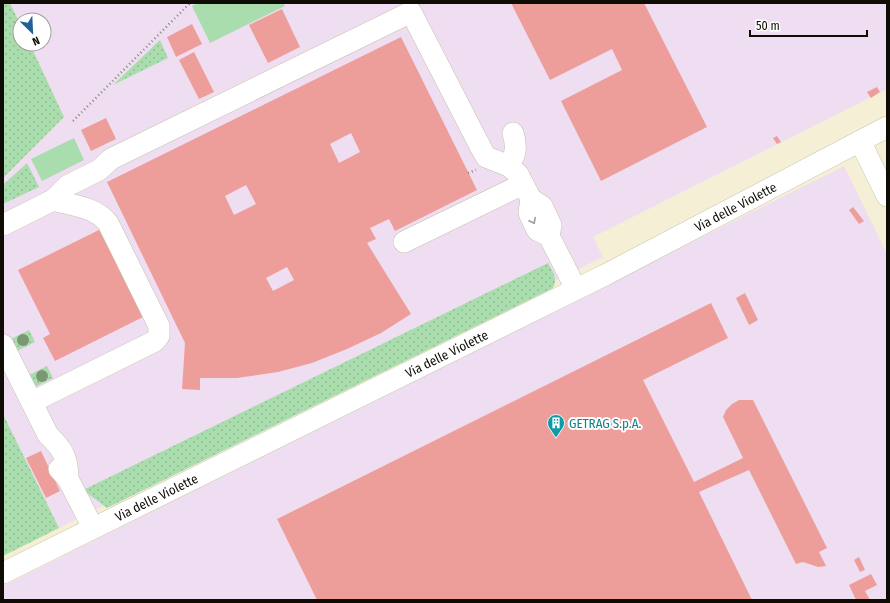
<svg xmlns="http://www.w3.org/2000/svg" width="890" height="603" font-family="'Fira Sans Condensed',sans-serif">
  <defs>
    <pattern id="grass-dots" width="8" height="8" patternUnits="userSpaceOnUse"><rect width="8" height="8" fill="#aaddad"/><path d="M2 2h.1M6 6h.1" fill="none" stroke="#91bc93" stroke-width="1.8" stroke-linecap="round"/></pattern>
  </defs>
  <rect width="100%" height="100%" fill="#f5efd6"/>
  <g fill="#efdef1">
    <path d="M10,3h877v86l-294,148 10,20 -544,271 -56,-114v-236l61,-61 -34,-73h14v-24h-24v4z"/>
    <path d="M844,166l43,88v346h-884v-14z"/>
  </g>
  <g fill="url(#grass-dots)">
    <path d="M3,3h7l10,21v20h10l34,73 -61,61z"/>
    <path d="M160,40l8,18 -55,27z"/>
    <path d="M27,163l12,24 -36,17v-19z"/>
    <path d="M548,263c5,9 10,15 5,25l-446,220 -24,-18z"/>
    <path d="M29,330l6,12 -20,10 -6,-12z"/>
    <path d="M47,366l6,12 -20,10 -6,-12z"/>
    <path d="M3,414l56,114 -56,28z"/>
  </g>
  <g fill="#aaddad">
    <path d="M198,3h85l2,3 -75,37 -18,-37z"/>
    <path d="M74,138l10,22 -42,21 -11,-22z"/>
  </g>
  <g fill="#ed9e9a" fill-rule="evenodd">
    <path d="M511,3h133l63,124 -106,54 -40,-80 61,-31 -10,-21 -62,31z"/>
    <path d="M282,9l18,38 -32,16 -19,-38z"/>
    <path d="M192,24l10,20 -26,13 -9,-20z"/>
    <path d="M401,37l76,153 -82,41 -6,-12 -19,9 6,11 -9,4 44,71 -30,19 -34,16 -35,14 -34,9 -41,6h-37v12l-18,-1 3,-46 -78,-161zM351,133l9,19 -21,11 -9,-19zM246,185l10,19 -22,11 -9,-19zM287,267l7,13 -21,11 -7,-13z"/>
    <path d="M194,52l20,40 -15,7 -20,-39z"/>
    <path d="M877,87l3,5 -9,6 -4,-6z"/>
    <path d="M106,118l10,21 -25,12 -10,-21z"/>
    <path d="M777,136l4,6 -4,2 -4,-6z"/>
    <path d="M853,207l11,14 -5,3 -10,-14z"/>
    <path d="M101,229l44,87 -90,45 -12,-23 7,-4 -32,-64z"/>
    <path d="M745,293l13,27 -9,5 -13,-27z"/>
    <path d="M711,303l17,35 -85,42 51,102 49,-24 -20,-41 3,-7 6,-6 7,-4h14l74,148 -8,4 7,14 -8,1 -15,-5 -7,2 -47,-94 -50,22 53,108h-435l-40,-81z"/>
    <path d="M41,451l19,40 -14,7 -20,-40z"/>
    <path d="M859,557l6,13 -5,2 -6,-12z"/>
    <path d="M871,574l6,11 -12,6 5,9h-14l-7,-15z"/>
  </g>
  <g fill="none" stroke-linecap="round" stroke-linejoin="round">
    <defs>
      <g id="minor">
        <path d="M860,141l27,55"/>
        <path d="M509,166c7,-12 8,-19 4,-33"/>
        <path d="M531,199l-2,14 8,17 12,6 27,53"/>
        <path d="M3,225l50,-25 14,-14 32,-16 12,-11 300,-147 70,136 5,9 23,9 9,8 13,25 11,7 9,19 -2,11"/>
        <path d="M404,242l119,-58"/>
        <path d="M3,345l45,90c15,14 20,23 20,44"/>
        <path d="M32,402l123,-61 4,-5v-10l-51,-103c-13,-16 -36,-18 -55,-23"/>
        <path d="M59,469l9,10 25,49"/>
        <path id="s1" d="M3,573l602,-298 282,-148"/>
      </g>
    </defs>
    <use href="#minor" stroke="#c6c0a9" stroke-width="22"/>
    <g stroke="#898574" stroke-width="2.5" stroke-dasharray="1 3" stroke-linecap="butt">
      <path d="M73,121l117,-118"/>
      <path d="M468,173l8,-3"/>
    </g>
    <use href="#minor" stroke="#fff" stroke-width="21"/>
  </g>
  <g fill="#7a9972">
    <circle cx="23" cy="340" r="6"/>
    <circle cx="42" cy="376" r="6"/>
  </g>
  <defs><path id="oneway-chevron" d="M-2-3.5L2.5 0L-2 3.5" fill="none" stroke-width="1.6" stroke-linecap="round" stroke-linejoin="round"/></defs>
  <use stroke="#9f9e9b" href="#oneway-chevron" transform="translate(533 221) rotate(63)"/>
  <defs>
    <symbol id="building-pin" viewBox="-11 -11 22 30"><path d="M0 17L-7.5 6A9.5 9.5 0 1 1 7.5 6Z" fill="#0f9aa8" stroke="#fff"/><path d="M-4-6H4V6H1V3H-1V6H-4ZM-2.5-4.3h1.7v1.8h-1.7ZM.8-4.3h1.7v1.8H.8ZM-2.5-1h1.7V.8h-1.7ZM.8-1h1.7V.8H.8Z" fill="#fff"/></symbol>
  </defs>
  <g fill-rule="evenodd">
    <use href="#building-pin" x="546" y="413" width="20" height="27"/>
  </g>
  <g text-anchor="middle" stroke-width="4" stroke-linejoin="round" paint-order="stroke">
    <g font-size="13" fill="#0e0c05" stroke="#fff">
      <text dy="5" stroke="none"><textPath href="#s1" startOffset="819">Via delle Violette</textPath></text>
      <text dy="5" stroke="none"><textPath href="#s1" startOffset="495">Via delle Violette</textPath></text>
      <text dy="5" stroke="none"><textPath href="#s1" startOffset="171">Via delle Violette</textPath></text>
    </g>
    <g font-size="13" fill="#0d838f" stroke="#fff" text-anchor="start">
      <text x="569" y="428">GETRAG S.p.A.</text>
    </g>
  </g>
  <rect width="890" height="603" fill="none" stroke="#0e0c05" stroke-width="8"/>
  <g transform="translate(32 32) rotate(156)"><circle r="19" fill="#ffffff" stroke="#9f9e9b"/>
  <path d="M0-3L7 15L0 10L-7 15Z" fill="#226197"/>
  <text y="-6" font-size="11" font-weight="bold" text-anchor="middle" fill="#0e0c05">N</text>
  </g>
  <path d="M750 30v6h117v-6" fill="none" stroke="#0e0c05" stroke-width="2"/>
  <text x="756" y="30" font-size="12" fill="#0e0c05" stroke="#ffffff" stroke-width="3" paint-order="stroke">50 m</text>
</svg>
